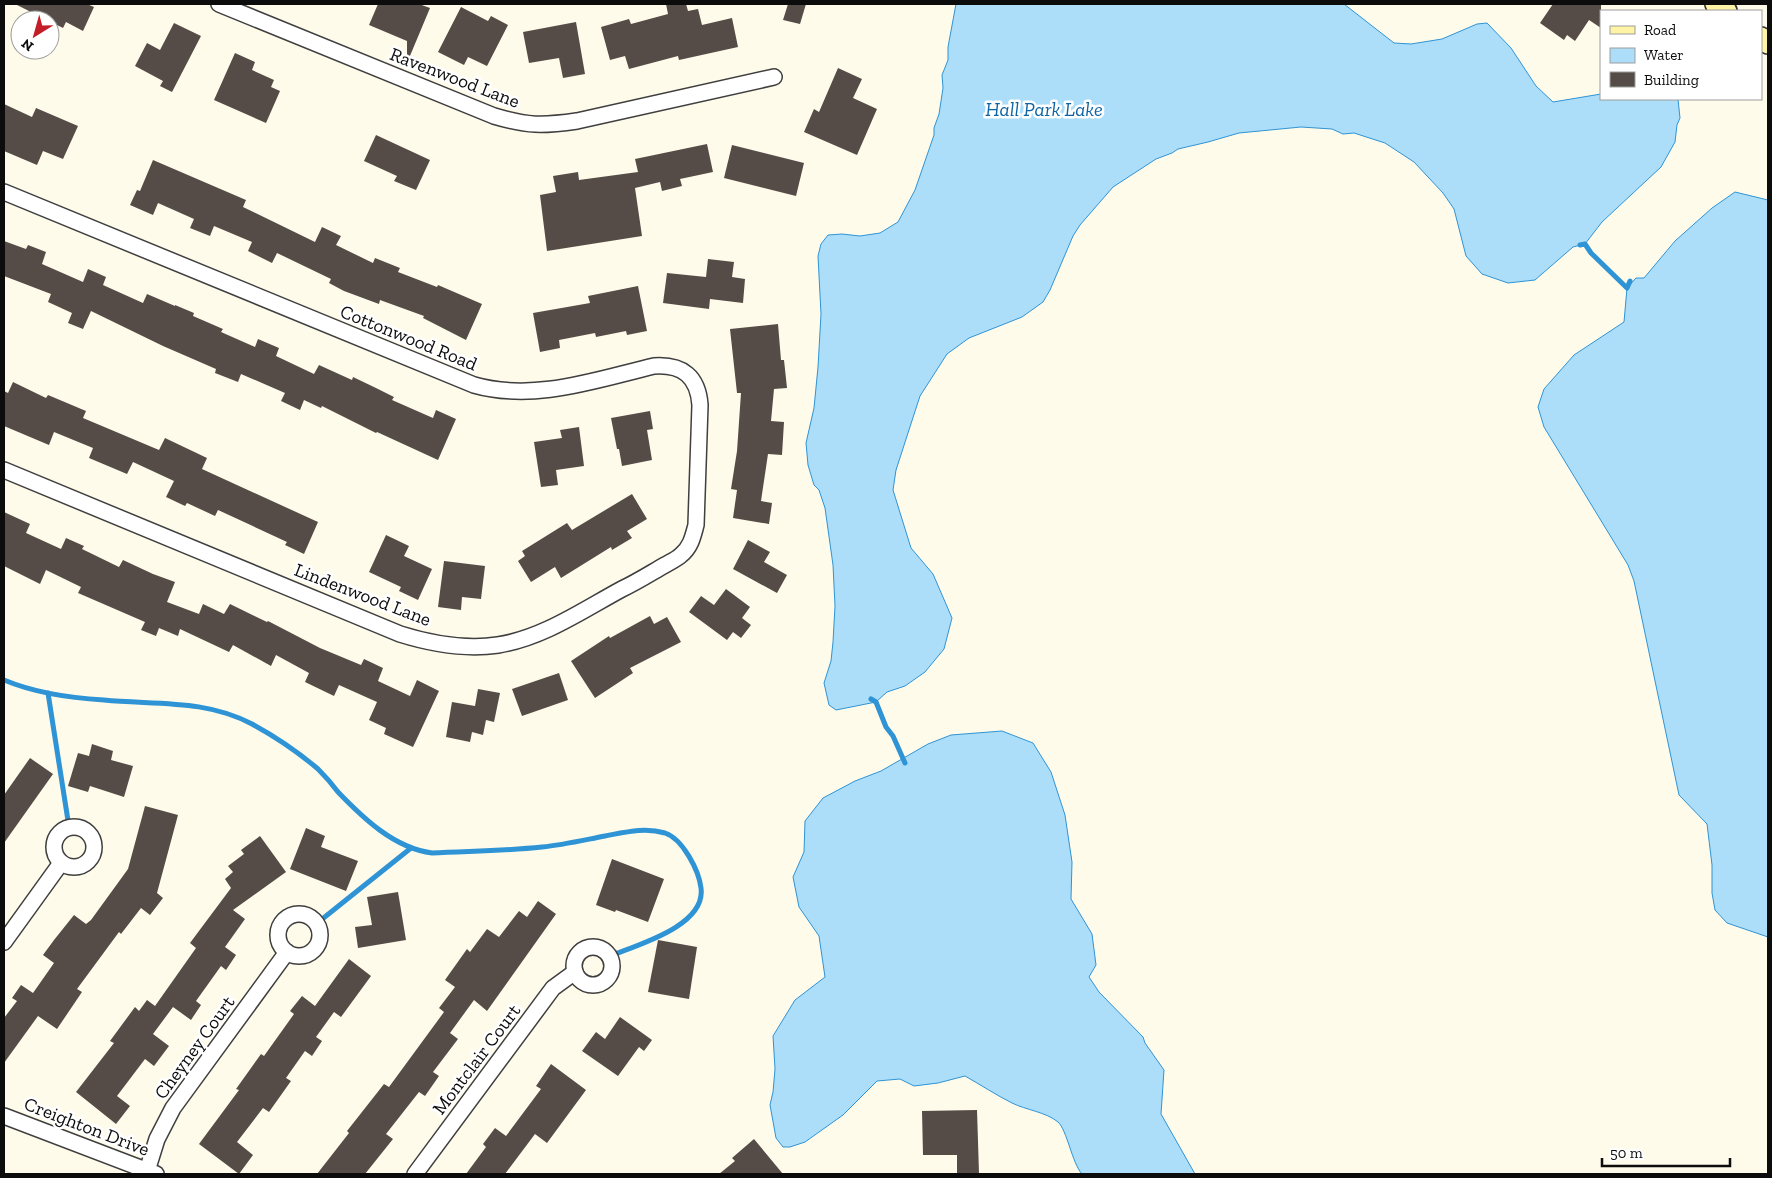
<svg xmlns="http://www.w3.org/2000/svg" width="1772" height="1178" font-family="'Zilla Slab',serif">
  <rect width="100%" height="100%" fill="#fffbea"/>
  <g fill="#acddf9" stroke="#2f94d5">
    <path d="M956,4h388l50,39 17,1 31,-5 35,-15 10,-1 24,25 25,38 17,16 48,-8v5h77l2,19 -3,7 -2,17 -14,25 -59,55 -17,22 -12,3 -38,33 -27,3 -26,-9 -16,-18 -12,-47 -11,-16 -29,-31 -29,-19 -31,-10 -11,1 -11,-5 -31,-2 -62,6 -31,9 -30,7 -6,4 -16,6 -43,28 -33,38 -7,11 -23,54 -7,12 -21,15 -53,21 -22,16 -27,42 -24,74 -3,20 18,58 22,26 19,44 -8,31 -19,23 -20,14 -18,6 -11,10 -40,8 -7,-5 -5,-22 7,-22 2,-19 2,-36 -2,-41 -8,-57 -6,-18 -5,-5 -6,-20 -2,-22 8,-35 4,-41 3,-53 -3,-58 3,-12 7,-9 14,-1 18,2 20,-3 18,-11 17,-32 19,-55v-7l5,-14 4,-26 -1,-13 6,-15v-13z"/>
    <path d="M1735,192l33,8v737l-41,-14 -12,-13 -3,-17v-28l-5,-41 -28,-29 -45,-214 -6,-16 -84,-138 -6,-20 6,-18 30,-34 50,-33 3,-34 9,-10h8l31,-37 37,-33z"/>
    <path d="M1002,731l31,12 18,29 14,43 7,47 -1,37 21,35 4,31 -7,12 10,15 44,45 2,6 19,27 -3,44 34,60h-113c-10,-11 -15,-44 -24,-52 -12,-10 -32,-12 -46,-19 -16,-8 -31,-18 -47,-27l-27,7 -24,3 -14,-7 -23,2 -34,34 -38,27 -15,5h-7l-7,-9 -6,-33 3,-13 2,-23 -2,-33 22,-36 30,-23 -6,-41 -20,-29 -6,-30 11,-25 1,-31 18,-23 32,-17 26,-10 47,-27 23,-9z"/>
  </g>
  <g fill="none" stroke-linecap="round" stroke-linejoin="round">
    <g stroke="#2f94d5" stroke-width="5">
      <path d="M1580,245l5,-1 6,9 36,35 3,-7"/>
      <path d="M4,680c31,13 66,18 100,20 51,5 101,-1 148,24 24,13 46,28 66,45 7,7 14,15 20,23 25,26 56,56 94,61 36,-2 73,-2 110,-6 21,-2 42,-7 63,-11 21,-4 40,-9 60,-3 18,6 34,38 36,55 5,38 -64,57 -91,68"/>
      <path d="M48,693l21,134"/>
      <path d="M871,699l5,3 10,25 7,9 12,27"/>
      <path d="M316,924l95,-76"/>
    </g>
  </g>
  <g fill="#554c47">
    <path d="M15,4h72l7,3 -11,24 -17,-9 -3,6z"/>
    <path d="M378,4h41l11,4 -23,55v-22l-38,-16z"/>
    <path d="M666,4h20l2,7 10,-2 4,16 30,-7 6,29 -59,13 -1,-4 -49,13 -4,-13 -15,4 -9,-33 28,-8 2,5 37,-10z"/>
    <path d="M788,4h18l-6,20 -17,-4z"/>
    <path d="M1553,4h48v24l-12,-8 -14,21 -8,-6 -3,5 -24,-17z"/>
    <path d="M461,7l27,14 3,-5 17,9 -21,41 -19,-9 -4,8 -26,-13z"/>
    <path d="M576,22l9,52 -22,4 -4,-20 -30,5 -6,-31z"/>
    <path d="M174,23l27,13 -29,56 -12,-6 3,-5 -28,-15 12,-23 13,7z"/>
    <path d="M235,53l20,9 -3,8 22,10 -3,7 9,4 -14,32 -52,-23z"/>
    <path d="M838,68l24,11 -9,19 24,11 -20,46 -53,-23 10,-23 5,3z"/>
    <path d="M4,104l28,13 4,-9 42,18 -15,33 -20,-8 -6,14 -33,-14z"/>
    <path d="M376,135l54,25 -14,30 -22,-9 3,-5 -33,-15z"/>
    <path d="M707,144l6,28 -33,7 2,7 -20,5 -2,-9 -25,6 7,48 -95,15 -7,-56 16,-3 -3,-16 25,-4 1,8 59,-8 -3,-13z"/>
    <path d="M732,145l72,18 -8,33 -72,-18z"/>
    <path d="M153,160l93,40 -3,7 72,35 7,-15 19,9 -5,9 37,18 2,-5 25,10 -2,4 39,15 1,-2 44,19 -16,36 -43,-22 1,-2 -44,-16 -1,4 -35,-13 -15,-8 2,-4 -54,-26 -5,10 -24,-12 4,-9 -38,-16 -4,10 -20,-8 4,-9 -36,-16 -5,12 -23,-10 7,-15 3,1z"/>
    <path d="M4,241l22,8 2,-4 18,7 -4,12 41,18 5,-13 18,8 -3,8 40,18 4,-9 28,12v-1l19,8 -1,3 30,13 -2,3 34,15 3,-8 21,9 -3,8 38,18 5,-9 33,15 1,-3 23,11 18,9 -2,3 41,18 3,-8 20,9 -18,41 -61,-28 -1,1 -54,-27 -1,2 -17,-8 -4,10 -19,-9 4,-8 -44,-19 -3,8 -23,-9 1,-4 -53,-23 -72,-35 -8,18 -15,-6 4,-10 -24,-11 3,-8 -47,-18z"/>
    <path d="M708,259l26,3 -2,15 13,2 -2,24 -33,-4 -1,10 -46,-6 4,-30 39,4z"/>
    <path d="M638,286l9,45 -20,4 -1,-4 -30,6 -1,-4 -36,7 1,8 -20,4 -7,-39 57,-10 -2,-7z"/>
    <path d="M778,324l3,36h3l3,28 -13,1 -3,32 13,1 -2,33 -14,-1 -7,47 11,2 -3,21 -36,-6 4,-28 -6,-1 6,-38 4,-58h-4l-7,-64z"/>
    <path d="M13,382l33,16 2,-3 38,16 -3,7 76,32 6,-12 42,20 -5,11 116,53 -14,32 -19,-9 2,-3 -69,-32 -3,6 -28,-13 -2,3 -19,-9 8,-16 -41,-19 -6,12 -38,-16 4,-10 -39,-16 -5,13 -45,-19v-35l4,2z"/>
    <path d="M650,411l3,18 -6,1 5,30 -30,6 -3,-17h-2l-6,-31z"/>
    <path d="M579,427l5,39 -28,4 2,15 -17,2 -7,-45 28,-4 -2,-8z"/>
    <path d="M632,494l15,25 -20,12 5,7 -20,12 -1,-3 -50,31 -6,-11 -24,15 -13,-21 7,-5 -3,-5 45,-28 5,7z"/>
    <path d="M4,512l26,12 -4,9 35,16 5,-11 18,8 -2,3 37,18 4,-7 30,14 22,8 -8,20 32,12 4,-10 21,10 6,-10 37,18 1,-1 52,27 41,17 3,-6 19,9 -5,13 32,15 7,-16 22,11 -26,56 -29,-13 2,-6 -17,-8 8,-18 -38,-17 -5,11 -29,-14 4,-9 -33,-18 -5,11 -38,-21 -4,7 -49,-23 -2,7 -19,-8 -3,8 -15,-6 4,-8 -67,-29 3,-6 -35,-17 -6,14 -36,-18z"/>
    <path d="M386,535l23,11 -5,10 28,13 -14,31 -19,-9 2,-4 -32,-15z"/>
    <path d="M748,540l22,12 -6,10 23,13 -10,18 -44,-24z"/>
    <path d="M444,561l41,5 -4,33 -19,-2 -1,13 -23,-3z"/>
    <path d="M726,589l24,18 -8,11 9,7 -10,13 -8,-6 -6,8 -38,-28 12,-16 13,9z"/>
    <path d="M650,616l4,8 13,-7 14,25 -51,26 3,5 -38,25 -24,-37 38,-25 1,2z"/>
    <path d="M559,673l9,27 -46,16 -10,-27z"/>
    <path d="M478,689l22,4 -6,29 -8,-2 -3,15 -11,-3 -2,10 -24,-5 6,-35 23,4z"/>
    <path d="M92,744l21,7 -2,9 22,6 -9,31 -34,-11 -2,6 -20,-6 10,-33 11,3z"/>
    <path d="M30,758l23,16 -49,69v-48z"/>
    <path d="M145,806l33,9 -21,78 6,5 -13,17 -9,-7 -20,26 -2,-2 -42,57 5,3 -25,37 -19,-13 -34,47v-45l13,-17 -5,-3 9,-13 12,8 21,-30 -11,-8 11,-15 20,-25 12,9 5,-4 37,-51z"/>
    <path d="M306,828l19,8 -4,11 37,14 -12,30 -56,-22z"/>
    <path d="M260,836l26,36 -53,38 12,9 -20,28 11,8 -10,15 -5,-4 -25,35 5,4 -10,15 -18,-13 -20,27 16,12 -15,20 -9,-7 -28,37 13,10 -14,18 -40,-32 38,-49 -4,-2 25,-34 4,4 8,-11 8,6 41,-58 -6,-5 41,-55 -6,-9 8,-7 -5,-6 16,-12 -3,-4z"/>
    <path d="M612,859l52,20 -16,43 -32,-12 -1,2 -19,-7z"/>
    <path d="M398,892l8,48 -48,8 -3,-21 17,-2 -5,-28z"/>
    <path d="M538,901l18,13 -69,97 -13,-11 -24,33 8,6 -25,33 6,4 -14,20 -6,-4 -33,42 7,5 -28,35h-48l32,-41 -2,-2 37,-47 5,3 55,-75 -5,-4 16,-21 -10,-7 22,-31 3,3 17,-23 12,8 20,-26 8,6z"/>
    <path d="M658,940l39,7 -8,52 -41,-7z"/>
    <path d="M349,959l22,17 -30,41 -7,-5 -18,25 6,4 -10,15 -7,-5 -19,27 5,3 -22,31 -6,-4 -26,34 16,13 -14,19 -40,-30 40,-54 -3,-1 25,-35 3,2 30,-42 -4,-3 12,-15 13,10z"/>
    <path d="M620,1017l32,23 -8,11 -5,-4 -21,29 -36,-25 14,-19 9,7z"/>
    <path d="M551,1064l35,26 -39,53 -12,-9 -30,40h-39l20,-27 -3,-3 12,-16 11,8 35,-47 -5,-3z"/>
    <path d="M977,1110l2,63h-22v-18h-34l-1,-44z"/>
    <path d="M754,1139l29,35h-64l16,-13 -3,-3z"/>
  </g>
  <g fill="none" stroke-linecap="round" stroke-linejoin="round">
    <defs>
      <g id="street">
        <path d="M219,4l275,112c34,10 48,10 83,5l197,-44"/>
        <path d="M4,192l470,193c60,17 121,-5 180,-19 29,-2 44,11 46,39l-4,120c-3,11 -5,22 -15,30 -4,4 -11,7 -16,10 -14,8 -28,17 -43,24 -39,21 -79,49 -124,56 -34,5 -66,-1 -98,-11l-396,-164"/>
        <circle cx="74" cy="847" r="20"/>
        <circle cx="299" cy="935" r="21"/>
        <path d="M4,942l57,-79"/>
        <circle cx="593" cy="966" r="19"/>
        <path d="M4,1116l152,58"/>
        <path d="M147,1171l10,-32 16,-31 114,-156"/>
        <path d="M415,1174l138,-186 22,-16"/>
      </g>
      <g id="secondary">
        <path d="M1716,4l10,7"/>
        <path d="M1761,38l7,5"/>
      </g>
    </defs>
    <use href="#street" stroke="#3f3f3f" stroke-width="18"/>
    <use href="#secondary" stroke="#2e2e2e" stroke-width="24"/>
    <use href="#street" stroke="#fff" stroke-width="15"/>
    <use href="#secondary" stroke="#fff4a5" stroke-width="21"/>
  </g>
  <g text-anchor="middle" stroke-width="5" stroke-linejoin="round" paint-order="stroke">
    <g font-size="19" fill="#0c0c0c" stroke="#fff">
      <text transform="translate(455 77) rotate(21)" y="7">Ravenwood Lane</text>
      <text transform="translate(409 337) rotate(22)" y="7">Cottonwood Road</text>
      <text transform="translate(363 594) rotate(21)" y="7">Lindenwood Lane</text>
      <text transform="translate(194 1047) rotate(-54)" y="7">Cheyney Court</text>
      <text transform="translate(476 1059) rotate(-53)" y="7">Montclair Court</text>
      <text transform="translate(87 1126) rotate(21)" y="7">Creighton Drive</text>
    </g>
    <g font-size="20" font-style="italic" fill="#0f64a3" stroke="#fff">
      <text x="1044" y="116">Hall Park Lake</text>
    </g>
  </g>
  <rect width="1772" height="1178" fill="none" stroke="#0c0c0c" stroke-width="10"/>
  <rect x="1600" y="10" width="162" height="90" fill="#ffffff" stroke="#9e9e9e"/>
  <rect x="1610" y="26" width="25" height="8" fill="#fff4a5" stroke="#9e9e9e"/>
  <text x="1644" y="35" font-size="15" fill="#0c0c0c">Road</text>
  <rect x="1610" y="48" width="25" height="15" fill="#acddf9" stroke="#9e9e9e"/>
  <text x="1644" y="60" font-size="15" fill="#0c0c0c">Water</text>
  <rect x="1610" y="72" width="25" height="15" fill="#554c47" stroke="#9e9e9e"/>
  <text x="1644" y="85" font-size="15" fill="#0c0c0c">Building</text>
  <g transform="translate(35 35) rotate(217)"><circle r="24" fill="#ffffff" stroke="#9e9e9e"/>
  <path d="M0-4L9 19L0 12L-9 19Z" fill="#c31d27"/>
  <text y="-8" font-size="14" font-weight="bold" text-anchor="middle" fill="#0c0c0c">N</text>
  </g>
  <path d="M1602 1158v8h128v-8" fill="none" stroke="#0c0c0c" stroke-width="2.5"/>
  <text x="1610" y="1158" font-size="15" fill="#0c0c0c" stroke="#ffffff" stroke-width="4" paint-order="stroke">50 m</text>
</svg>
